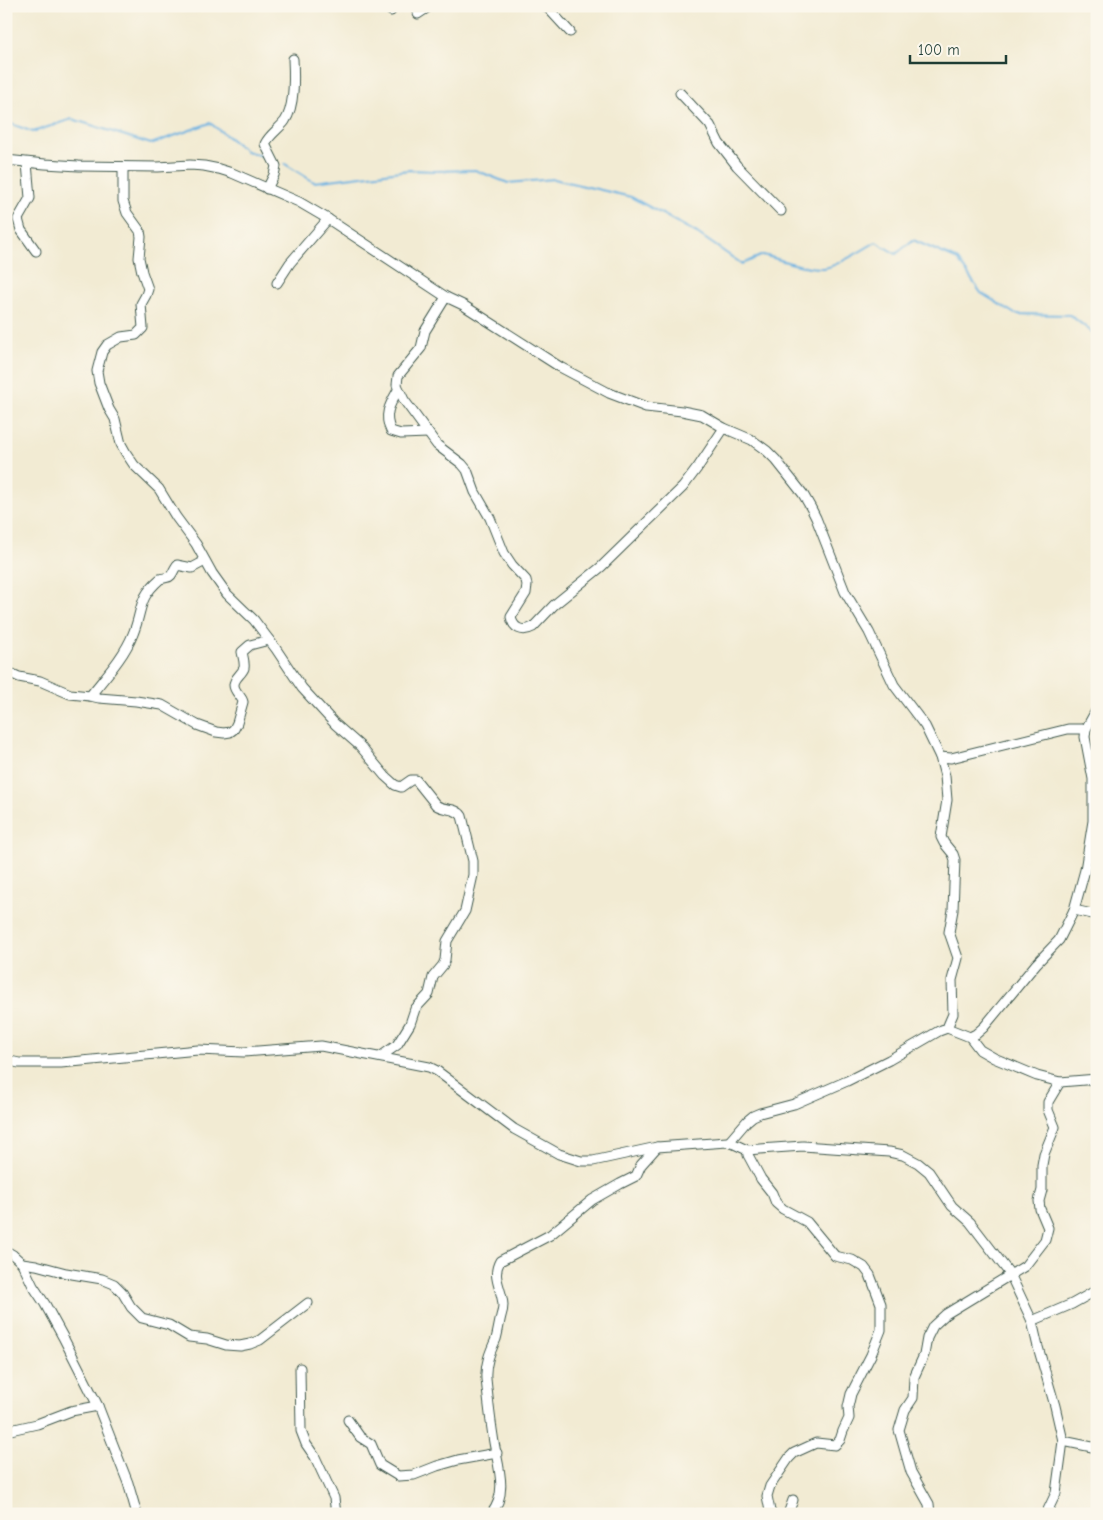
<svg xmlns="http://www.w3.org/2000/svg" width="1103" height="1520" font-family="'Comic Neue',sans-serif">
  <rect width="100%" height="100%" fill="#fbf7ec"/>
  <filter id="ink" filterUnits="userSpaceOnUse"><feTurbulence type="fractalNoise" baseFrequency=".02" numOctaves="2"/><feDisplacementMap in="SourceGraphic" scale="10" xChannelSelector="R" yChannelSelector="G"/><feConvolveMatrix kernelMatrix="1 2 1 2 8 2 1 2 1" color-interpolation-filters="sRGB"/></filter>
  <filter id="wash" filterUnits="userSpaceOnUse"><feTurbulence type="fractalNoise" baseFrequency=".0096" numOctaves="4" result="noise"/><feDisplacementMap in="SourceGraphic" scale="20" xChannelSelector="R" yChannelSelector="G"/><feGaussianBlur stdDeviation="1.12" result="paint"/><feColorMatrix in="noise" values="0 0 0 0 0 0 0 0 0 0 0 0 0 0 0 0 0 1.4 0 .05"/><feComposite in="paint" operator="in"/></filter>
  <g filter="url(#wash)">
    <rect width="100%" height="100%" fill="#f2ebd3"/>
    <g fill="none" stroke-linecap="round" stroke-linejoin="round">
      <g stroke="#6bb2e2" stroke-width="2">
        <path d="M6,122l27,10 39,-13 79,25 59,-21 36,28 20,6"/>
        <path d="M285,164l29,18 95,-12 26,1 40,-1 33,13 46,-4 77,18 66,36 45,31 21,-9c19,5 41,14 61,13 12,-1 40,-19 52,-26l20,12 17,-14 45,20 23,33 34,21 55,1 27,21"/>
      </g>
    </g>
  </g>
  <g filter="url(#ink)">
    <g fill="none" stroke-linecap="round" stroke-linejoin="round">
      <defs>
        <g id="minor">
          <path d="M388,6l3,5"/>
          <path d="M546,6l24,26"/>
          <path d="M418,14l12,-8"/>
          <path d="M680,93l30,32 9,18 18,23 44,45"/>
          <path d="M6,160l39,4 34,2 79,1 32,-2 14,1 15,3 13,4 67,29 29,17 118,78 17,8 97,62 49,26 37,14 36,4 20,4 22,13 28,12 15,11 9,9 27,34 8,14 5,10 29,74 24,40 25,53 31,41 15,31 5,19 2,24 -6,37 3,6 9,11 2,6 -2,50 -4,22 9,26 -6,22 1,34 -6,14 -8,3 -50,29 -42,21 -53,23 -34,9 -7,3 -6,5 -18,21"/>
          <path d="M27,163l3,35 -12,21 3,11 15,21"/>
          <path d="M123,167v34l4,12 13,18 1,6 -2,21 3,14 6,17 -2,6 -5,9 2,24 -7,7 -15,2 -14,8 -5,7 -5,19 2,12 10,26 6,10 6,25 5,9 8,12 25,24 17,28 20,27 16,29 15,21 27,26 22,29 26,39 33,36 25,22 25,30 10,9 6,2 10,-7h5l20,25c8,6 20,2 26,11l11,45v14l-8,36 -18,30 -2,19 -2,5 -10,12 -4,17 -14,15 -5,15 -13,21 -17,12"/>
          <path d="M267,189l7,-14 2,-9 -11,-22c4,-9 14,-15 20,-23 10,-15 9,-44 8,-62"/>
          <path d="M277,283l13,-20 38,-44"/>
          <path d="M446,297l-21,34 -4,17 -23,28 -1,9 7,15 33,45 25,19 5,6 8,22 15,26 14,35 8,12 14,15 1,5 -1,8 -15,24c2,11 11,16 22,10l21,-22 47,-38 82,-80 15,-20 26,-39"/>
          <path d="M398,390c-8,14 -15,25 -7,41l10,3 27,-1"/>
          <path d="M6,671l13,6 21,4 30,13 20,2 9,2 37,3 26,4 35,20 19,7 8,1 6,-1 4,-3 3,-6 6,-21c-1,-6 -9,-10 -9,-17 0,-7 8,-11 10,-17 1,-5 -1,-11 -2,-16l8,-7 19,-5"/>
          <path d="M90,696c15,-19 34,-39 43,-62 10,-24 4,-35 27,-55 15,-3 9,-2 17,-14l15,3 13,-7"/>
          <path d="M940,757l11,1 117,-29h18"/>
          <path d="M1074,910l23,5"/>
          <path d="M947,1028l23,9 6,-3 8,-7 52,-63 23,-24 15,-30 11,-40 8,-49v-42l-8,-42 1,-8 11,-20"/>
          <path d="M970,1037l10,13 14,8 43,18 23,6 37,-3"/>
          <path d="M6,1060l13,3h42l137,-13 46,2 77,-6 108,21 8,4 77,58 45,25 22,7h12l64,-14 70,-5 7,2 13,6 56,-4 86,6 14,3 15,8 11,9 23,34 18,16 40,52 22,47 6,26 17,59 8,35 -7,52 -10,21"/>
          <path d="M747,1150l1,5 13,24 11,14 4,10 7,6 24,13 28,34 17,4 12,7 6,8 11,29v26l-10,25 -20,39 -3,13 1,11 -6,13 -3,9 -5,5 -19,-2 -22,10 -5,5 -19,28 -3,10 3,15 2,3"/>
          <path d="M6,1251l7,4 9,8 11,23 12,18 18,33 35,69 30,77 9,31"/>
          <path d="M22,1263l14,2 30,8 36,6 12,5 8,8 9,15 11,11 27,7 20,12 18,2 19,6 14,1 10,-2 10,-4 48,-37"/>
          <path d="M1032,1321l40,-17 25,-14"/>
          <path d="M300,1368l1,63 5,13 9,13 19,41 2,16"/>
          <path d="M348,1420l12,17 11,7 9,21 18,11 16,-1 23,-9 21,-6 39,-7"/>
          <path d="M6,1431l31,-7 34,-13 27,-5"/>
          <path d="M1063,1441l34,7"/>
          <path d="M491,1514c19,-22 5,-53 2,-78 -3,-19 -5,-38 -7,-57 -1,-15 4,-27 10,-40 2,-7 3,-15 5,-23 1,-3 2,-7 2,-11 -1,-17 -12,-28 -3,-44l50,-26 42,-35 28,-16 16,-8 5,-11 16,-18"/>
          <path d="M788,1514l5,-14"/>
          <path d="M930,1514l-1,-10 -18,-32 -12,-42 6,-20 8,-12 1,-21 10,-22 3,-17 6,-12 13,-12 79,-48 20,-26 3,-12 -8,-19 -1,-8 3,-11v-25l2,-11 11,-27 -7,-17v-8l12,-20"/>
        </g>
      </defs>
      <use href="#minor" stroke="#3f574c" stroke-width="11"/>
      <use href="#minor" stroke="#fff" stroke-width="9"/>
    </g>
  </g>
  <rect width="1103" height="1520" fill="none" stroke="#fbf7ec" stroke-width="25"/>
  <path d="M910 55v8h96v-8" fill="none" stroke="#1f3d34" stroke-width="2.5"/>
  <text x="918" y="55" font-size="15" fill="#1f3d34" stroke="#fbf7ec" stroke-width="4" paint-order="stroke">100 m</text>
</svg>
